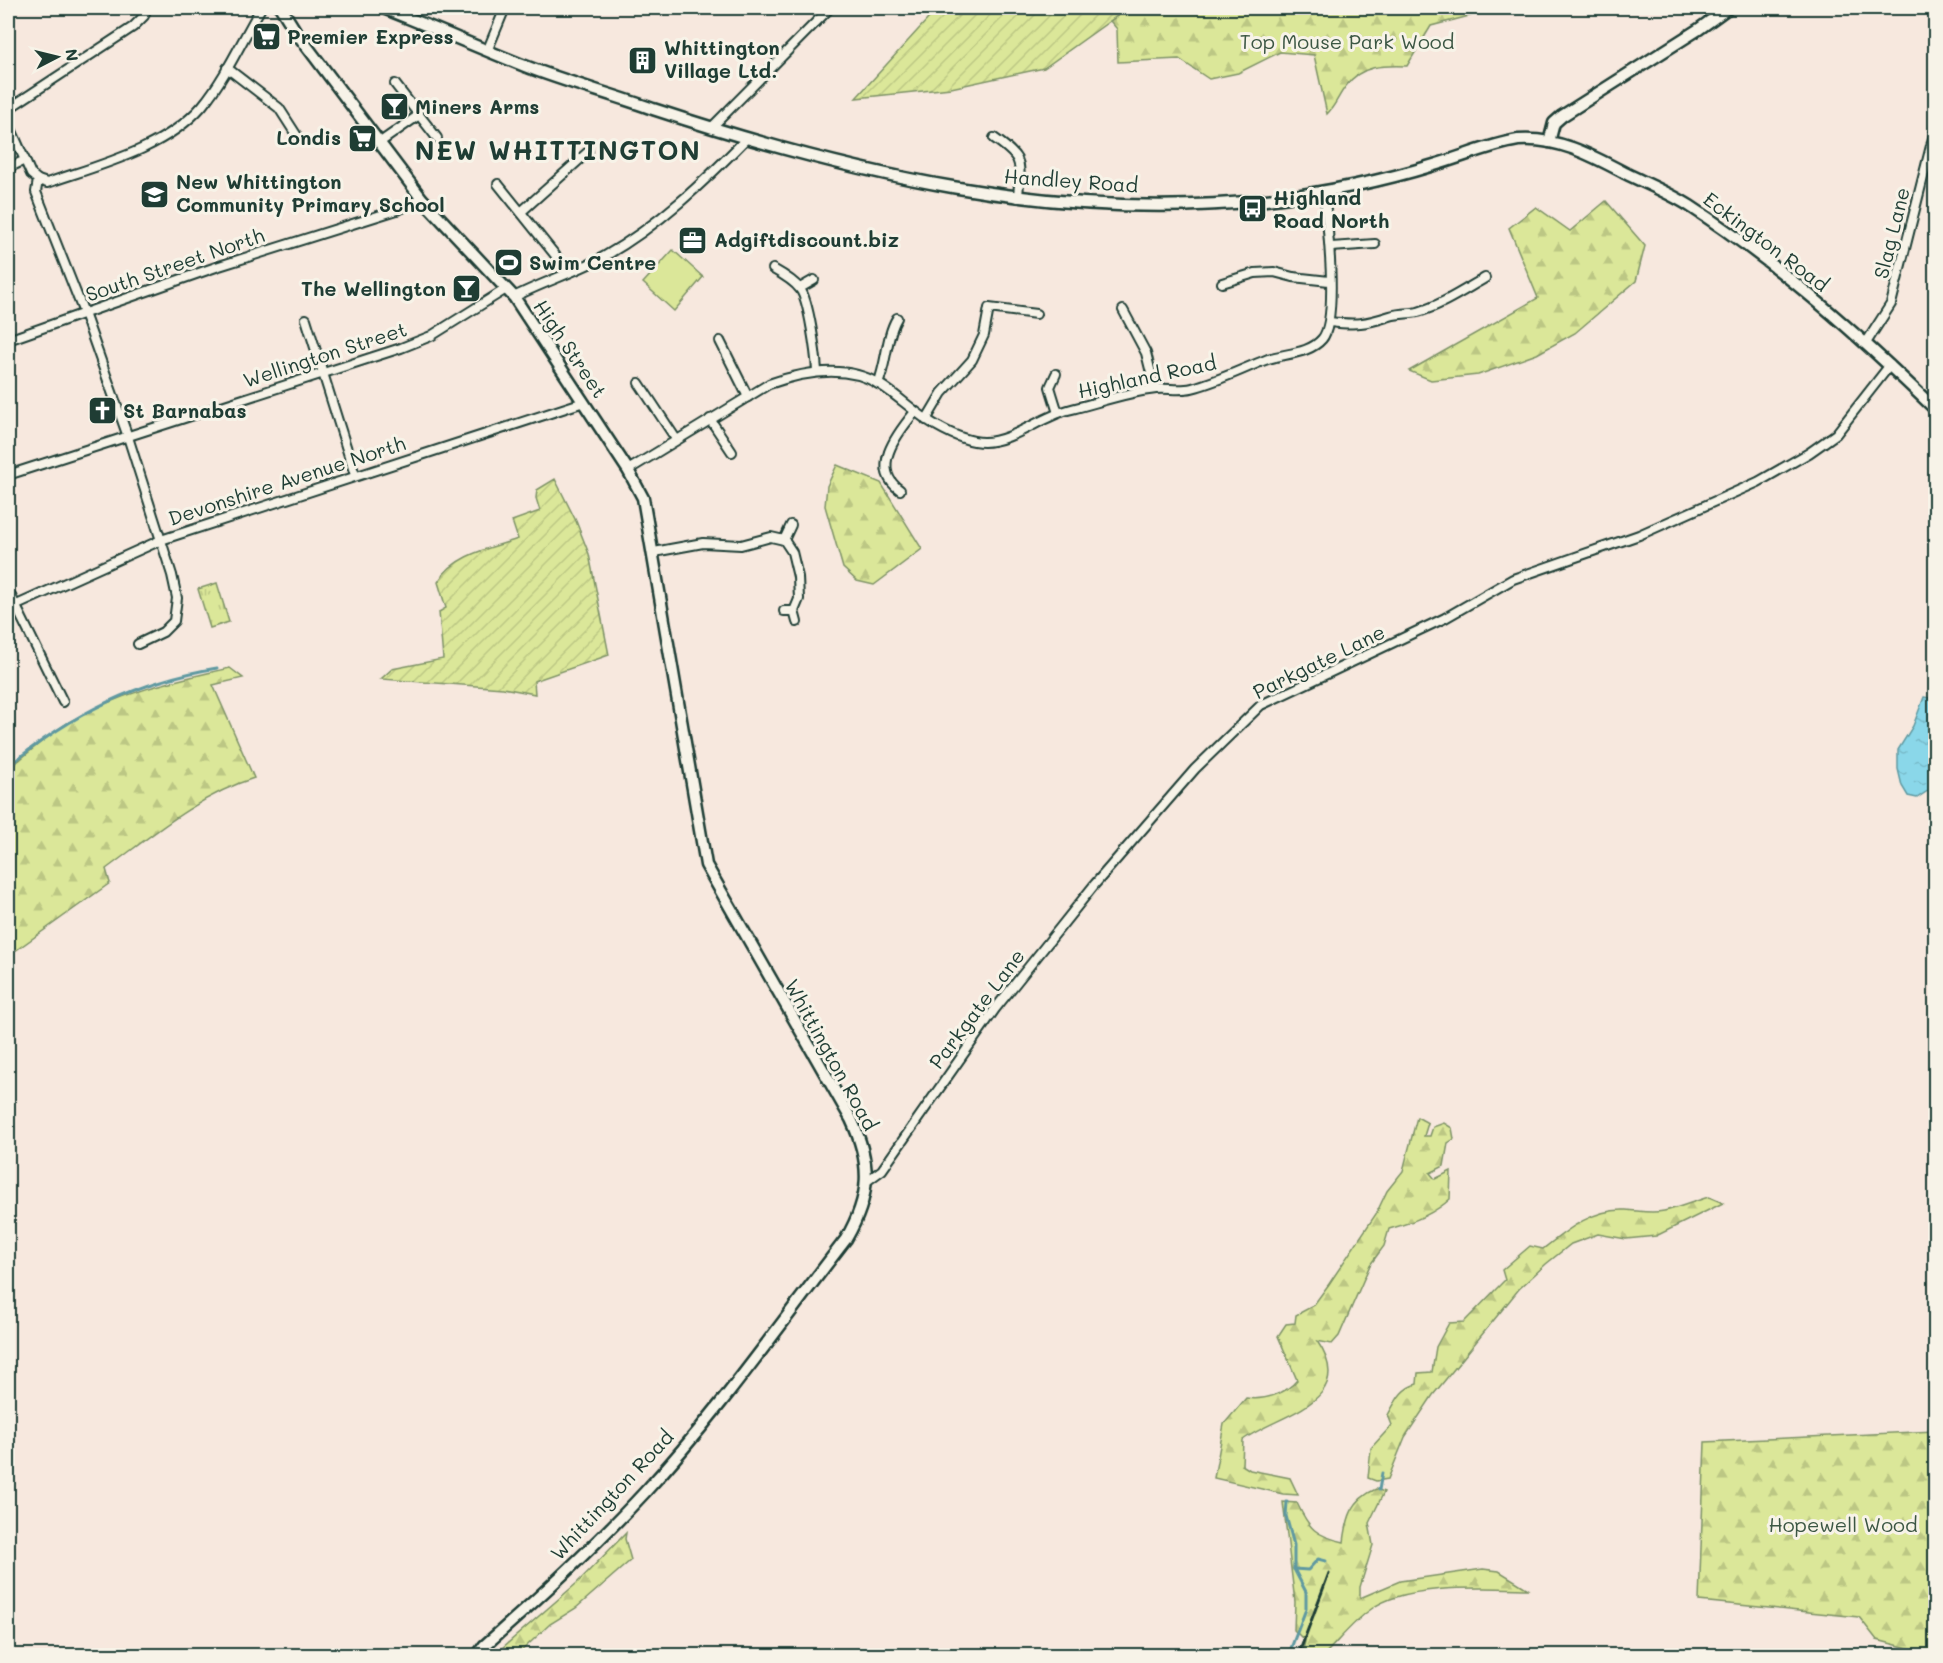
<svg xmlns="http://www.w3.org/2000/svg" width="1943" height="1663" font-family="Mali,sans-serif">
  <defs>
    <pattern id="grass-tufts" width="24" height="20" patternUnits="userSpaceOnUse" patternTransform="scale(1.5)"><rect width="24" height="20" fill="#dbe799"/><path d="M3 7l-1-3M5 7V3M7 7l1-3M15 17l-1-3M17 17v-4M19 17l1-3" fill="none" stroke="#bcc784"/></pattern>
    <pattern id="forest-firs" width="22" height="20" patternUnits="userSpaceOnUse" patternTransform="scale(1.5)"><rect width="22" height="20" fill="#dbe799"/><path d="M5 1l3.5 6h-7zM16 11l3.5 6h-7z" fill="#bcc784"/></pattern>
    <pattern id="garden-furrows" width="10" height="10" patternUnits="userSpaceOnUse" patternTransform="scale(1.5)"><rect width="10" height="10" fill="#dbe799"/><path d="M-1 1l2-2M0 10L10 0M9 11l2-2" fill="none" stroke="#bcc784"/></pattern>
    <pattern id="water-ripples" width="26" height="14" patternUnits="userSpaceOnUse" patternTransform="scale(1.5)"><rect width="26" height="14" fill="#8ad7e9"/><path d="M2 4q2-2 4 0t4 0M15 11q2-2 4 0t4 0" fill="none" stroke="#77b9c8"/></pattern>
  </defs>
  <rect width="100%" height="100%" fill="#f7e8de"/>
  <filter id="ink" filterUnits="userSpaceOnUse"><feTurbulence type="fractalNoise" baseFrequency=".0167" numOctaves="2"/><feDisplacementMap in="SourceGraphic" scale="12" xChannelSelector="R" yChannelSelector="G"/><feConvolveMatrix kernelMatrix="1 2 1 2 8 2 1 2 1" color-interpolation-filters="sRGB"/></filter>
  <g filter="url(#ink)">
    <path fill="url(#grass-tufts)" stroke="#7d9266" stroke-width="1.5" d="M217,583l12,39 -19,6 -12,-39z"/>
    <g fill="url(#forest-firs)" stroke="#7d9266" stroke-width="1.5">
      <path d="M1129,8h371l-69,18 -24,40c-23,-1 -46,-1 -61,20 -8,10 -10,19 -19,28l-13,-59 -34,-3 -42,21 -29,6 -30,-20 -61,3 -1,-33 -7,-8z"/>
      <path d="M1606,201l39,45 -9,35 -61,52 -38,21 -59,21 -47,5 -22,-9 129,-73 -29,-70 27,-21 34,24z"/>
      <path d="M837,465l44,18 41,66 -48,36 -17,-4 -14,-13 -18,-62 2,-20z"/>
      <path d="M230,668l13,10 -30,7 41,93c-55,17 -103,58 -148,91l4,14 -102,73v-186c19,-17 39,-34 61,-48 49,-29 106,-42 161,-54z"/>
      <path d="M1417,1117l11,6 -4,13h6l3,-9 11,-4 8,5 2,11 -6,4 -4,23 -14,7 5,6 16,-8 -1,28c-17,16 -39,24 -61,30l-5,17 -14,19 -31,71 -7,8 -15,-3c43,62 -40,73 -74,99l-1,25 8,5 40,8 8,17 -15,-1 -69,-16 10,-54 22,-26c17,3 40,-4 51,-18l-19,-44 8,-12 9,-1 1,-8 17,-9 16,-22 47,-70 11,-23 16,-20z"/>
      <path d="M1709,1197l14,6 -67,33 -30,3 -28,-5 -27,10 -25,20 -27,25 -86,106 -28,42 -17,42 -12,2 -8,-3 3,-30 21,-23 -4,-10c8,-14 13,-27 29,-31l1,-11 14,-1 4,-25 13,-24 15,-1c14,-14 27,-28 41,-42l-3,-10 28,-24 13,3c24,-19 50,-41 83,-39 14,1 25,4 38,1 15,-3 30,-10 45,-14z"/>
      <path d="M1935,1431v224l-58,-15 -18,-23 -160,-16 6,-159z"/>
      <path d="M1376,1489l8,3 -15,31 4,22 -13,42v11l40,-17 83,-12 16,2 29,18c-42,-1 -124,-6 -158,21 -17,12 -31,30 -46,45h-22l3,-14 -11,-11 1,-28 -12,-100 14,1c12,26 19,33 47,39 3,-24 7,-42 32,-53z"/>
      <path d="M626,1533l-1,6 6,21 -55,48 -26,16 -33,31h-23l83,-72z"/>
    </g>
    <g fill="url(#garden-furrows)" stroke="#7d9266" stroke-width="1.5">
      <path d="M938,8h190l-84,60 -93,20 -95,10z"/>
      <path d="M555,479l21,42 13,33 20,101 -75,26 1,13 -32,-6 -122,-9 11,-10 51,-10 -4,-47 7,-4 -8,-26c15,-27 52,-34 80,-43l-6,-18 28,-10 -4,-13 1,-8z"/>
    </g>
    <path fill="#dbe799" stroke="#7d9266" stroke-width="1.5" d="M673,250l30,27 -29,34 -31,-28z"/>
    <path fill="url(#water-ripples)" stroke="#5f99a1" stroke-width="1.5" d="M1924,697l11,2v87l-18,12 -9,-2 -6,-10 -4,-17v-19l15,-24z"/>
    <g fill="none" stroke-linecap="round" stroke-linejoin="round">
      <g stroke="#5f99a1" stroke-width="3">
        <path d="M8,767c60,-51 129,-86 209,-99"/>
        <path d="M1379,1490l3,-17"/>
        <path d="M1287,1502l-1,14 8,29v24l12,23v17l-18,47"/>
        <path d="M1294,1569l14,1 10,-11 8,2"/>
      </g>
      <defs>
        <g id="street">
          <path d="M695,8h5"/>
          <path d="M488,49l17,-41"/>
          <path d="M227,68l52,40 18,28"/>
          <path d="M395,84l42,54"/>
          <path d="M8,109l125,-82 11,-11 3,-8"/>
          <path d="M8,122l23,52 7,6 9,3c52,-18 118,-34 155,-77 24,-29 40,-66 59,-98"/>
          <path d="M711,128l119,-120"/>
          <path d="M994,138c31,22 26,23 24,60"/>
          <path d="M379,143l40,-28"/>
          <path d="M8,168l17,-8"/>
          <path d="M38,180l-2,12 48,121 44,124 44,138 5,23 -3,23 -11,11 -25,12"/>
          <path d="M498,184l70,87"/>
          <path d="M521,212l67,-60"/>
          <path d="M1331,247l44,-3"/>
          <path d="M773,269c9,5 20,11 27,20 9,11 16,66 17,82"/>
          <path d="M1222,283l33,-10 19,-1 19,5 36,4"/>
          <path d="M800,288l14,-8"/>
          <path d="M514,297c29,-15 62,-25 91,-41 53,-30 99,-74 141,-117"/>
          <path d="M1123,310l23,43 9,36"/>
          <path d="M306,319l49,156"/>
          <path d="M1330,322c26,3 35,2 60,-6 9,-3 19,-2 28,-4 24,-7 46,-22 67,-34"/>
          <path d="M8,340l208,-73 184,-58 22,-10"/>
          <path d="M720,341l28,56"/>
          <path d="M1866,343l25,-39 45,-178"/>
          <path d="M1056,374l-6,13 8,26"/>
          <path d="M639,383l37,56"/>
          <path d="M878,384c9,-22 8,-48 19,-66"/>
          <path d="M710,419l22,33"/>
          <path d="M926,420l16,-27 30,-33 12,-25 5,-27 47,6"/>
          <path d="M628,470l141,-86c34,-12 77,-20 110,0 20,12 36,30 58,42 14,8 30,16 47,16 27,0 57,-25 84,-32 29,-7 59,-18 88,-21 12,-1 25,2 36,-1 27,-7 50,-19 76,-29 18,-6 41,-5 54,-20 17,-19 5,-121 2,-147"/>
          <path d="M8,475l393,-127 30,-12 75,-47"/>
          <path d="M900,490c-30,-21 -4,-55 14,-77"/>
          <path d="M784,540l7,-15"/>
          <path d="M654,552l49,-9 38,2 30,-8 13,3 8,12 6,25 1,22 -5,12"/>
          <path d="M8,590l55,112"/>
          <path d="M8,609l153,-69 423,-138"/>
          <path d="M784,611h10l3,11"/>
          <path d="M867,1181l15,-11 113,-161 100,-125 100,-115 66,-64 184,-87 68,-39 126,-44 119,-53 51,-29 27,-19 54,-69"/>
        </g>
        <g id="secondary">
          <path d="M281,8l15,24 126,167 92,98 114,173 15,28 63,367 145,254c21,45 20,77 -5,120 -66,85 -128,174 -201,253 -50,54 -105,105 -161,154l-7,10"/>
          <path d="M383,8c47,18 94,39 142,58 41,16 86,28 128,43 198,65 404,114 613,91 57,-7 113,-18 168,-35 28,-8 55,-20 84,-25 40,-3 73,15 107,33 22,11 45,20 65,33 89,58 170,130 246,204"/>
          <path d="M1549,142l5,-19 8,-7 137,-87 29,-21"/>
        </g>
      </defs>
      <use href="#street" stroke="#1f3d34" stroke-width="12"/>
      <use href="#secondary" stroke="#1f3d34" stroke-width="15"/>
      <use href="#street" stroke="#f7f3e8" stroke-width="8"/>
      <use href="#secondary" stroke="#f7f3e8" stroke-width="10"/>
      <path stroke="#1f3d34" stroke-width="3" d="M1298,1656l31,-83"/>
    </g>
  </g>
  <defs>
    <symbol id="supermarket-square" viewBox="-11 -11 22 22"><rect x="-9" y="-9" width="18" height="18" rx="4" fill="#1f3d34" stroke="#f7f3e8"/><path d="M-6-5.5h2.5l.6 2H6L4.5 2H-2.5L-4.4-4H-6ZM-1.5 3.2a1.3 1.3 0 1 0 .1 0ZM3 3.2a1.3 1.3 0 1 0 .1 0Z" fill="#fff"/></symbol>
    <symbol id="building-square" viewBox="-11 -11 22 22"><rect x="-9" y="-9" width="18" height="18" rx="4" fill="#1f3d34" stroke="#f7f3e8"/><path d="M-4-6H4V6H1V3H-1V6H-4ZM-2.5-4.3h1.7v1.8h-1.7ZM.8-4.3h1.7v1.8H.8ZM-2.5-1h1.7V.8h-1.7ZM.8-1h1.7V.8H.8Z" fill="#fff"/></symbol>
    <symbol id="bar-square" viewBox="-11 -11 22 22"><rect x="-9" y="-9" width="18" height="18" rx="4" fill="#1f3d34" stroke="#f7f3e8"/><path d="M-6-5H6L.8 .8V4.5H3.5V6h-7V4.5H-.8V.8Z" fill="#fff"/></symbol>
    <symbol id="school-square" viewBox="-11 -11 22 22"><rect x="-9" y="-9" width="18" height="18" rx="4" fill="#1f3d34" stroke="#f7f3e8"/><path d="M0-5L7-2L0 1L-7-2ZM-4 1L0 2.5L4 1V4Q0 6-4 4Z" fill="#fff"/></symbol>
    <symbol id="bus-square" viewBox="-11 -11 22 22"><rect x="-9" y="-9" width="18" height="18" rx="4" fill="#1f3d34" stroke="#f7f3e8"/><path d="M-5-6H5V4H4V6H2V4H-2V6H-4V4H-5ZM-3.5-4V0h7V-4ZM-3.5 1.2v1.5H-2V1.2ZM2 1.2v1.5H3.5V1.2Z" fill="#fff"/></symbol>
    <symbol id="office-square" viewBox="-11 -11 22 22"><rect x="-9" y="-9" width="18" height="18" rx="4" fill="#1f3d34" stroke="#f7f3e8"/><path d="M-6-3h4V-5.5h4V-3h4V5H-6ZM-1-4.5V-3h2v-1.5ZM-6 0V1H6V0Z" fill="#fff"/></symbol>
    <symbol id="stadium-square" viewBox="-11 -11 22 22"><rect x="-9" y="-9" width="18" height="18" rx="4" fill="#1f3d34" stroke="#f7f3e8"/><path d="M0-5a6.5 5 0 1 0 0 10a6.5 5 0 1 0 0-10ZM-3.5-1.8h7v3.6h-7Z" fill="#fff"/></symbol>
    <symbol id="church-square" viewBox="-11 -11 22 22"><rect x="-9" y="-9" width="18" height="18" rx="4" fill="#1f3d34" stroke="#f7f3e8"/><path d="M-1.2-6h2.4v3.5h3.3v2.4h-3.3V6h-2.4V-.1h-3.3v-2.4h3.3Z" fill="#fff"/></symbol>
  </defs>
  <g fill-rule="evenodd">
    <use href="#supermarket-square" x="250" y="20" width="33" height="33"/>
    <use href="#building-square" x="626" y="44" width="33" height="33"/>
    <use href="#bar-square" x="378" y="90" width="33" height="33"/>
    <use href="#supermarket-square" x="346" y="122" width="33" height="33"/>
    <use href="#school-square" x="138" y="178" width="33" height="33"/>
    <use href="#bus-square" x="1236" y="192" width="33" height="33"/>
    <use href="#office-square" x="676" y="224" width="33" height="33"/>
    <use href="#stadium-square" x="492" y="246" width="33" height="33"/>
    <use href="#bar-square" x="450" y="272" width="33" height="33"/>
    <use href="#church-square" x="86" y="394" width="33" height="33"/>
  </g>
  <g text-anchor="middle" stroke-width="6" stroke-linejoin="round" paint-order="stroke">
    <g font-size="20" font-weight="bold" fill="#1f3d34" stroke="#f7f3e8" text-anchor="start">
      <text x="287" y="44">Premier Express</text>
      <text x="664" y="55">Whittington<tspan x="664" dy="23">Village Ltd.</tspan></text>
      <text x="415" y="114">Miners Arms</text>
      <text x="341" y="145" text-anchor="end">Londis</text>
      <text x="176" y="189">New Whittington<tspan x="176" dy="23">Community Primary School</tspan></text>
      <text x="1273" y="205">Highland<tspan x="1273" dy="23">Road North</tspan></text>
      <text x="714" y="247">Adgiftdiscount.biz</text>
      <text x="529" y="270">Swim Centre</text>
      <text x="446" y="296" text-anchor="end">The Wellington</text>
      <text x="123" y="418">St Barnabas</text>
    </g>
    <g font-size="20" fill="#3b5643" stroke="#f7f3e8">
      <text x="1347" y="49">Top Mouse Park Wood</text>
      <text x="1843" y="1532">Hopewell Wood</text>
    </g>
    <g font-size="20" fill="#1f3d34" stroke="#f7f3e8">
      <text transform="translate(1071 181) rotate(4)" y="7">Handley Road</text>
      <text transform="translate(1892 233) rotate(-76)" y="7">Slag Lane</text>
      <text transform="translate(1766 242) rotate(37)" y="7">Eckington Road</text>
      <text transform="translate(175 265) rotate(-19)" y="7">South Street North</text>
      <text transform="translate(570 349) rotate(56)" y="7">High Street</text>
      <text transform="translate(325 355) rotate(-18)" y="7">Wellington Street</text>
      <text transform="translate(1147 377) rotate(-12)" y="7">Highland Road</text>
      <text transform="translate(287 481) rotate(-18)" y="7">Devonshire Avenue North</text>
      <text transform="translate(1319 662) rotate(-26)" y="7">Parkgate Lane</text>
      <text transform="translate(977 1009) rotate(-53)" y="7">Parkgate Lane</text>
      <text transform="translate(831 1055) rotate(61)" y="7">Whittington Road</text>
      <text transform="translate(612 1495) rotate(-47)" y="7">Whittington Road</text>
    </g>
    <g font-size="26" font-weight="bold" letter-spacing="1.5" fill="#1f3d34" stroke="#f7f3e8">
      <text x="558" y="160">NEW WHITTINGTON</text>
    </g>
  </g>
  <rect width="1943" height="1663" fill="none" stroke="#f7f3e8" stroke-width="30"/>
  <rect x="15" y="15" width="1913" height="1633" fill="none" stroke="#1f3d34" stroke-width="2" filter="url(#ink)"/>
  <g transform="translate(57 57) rotate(83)" stroke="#f7f3e8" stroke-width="4.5" paint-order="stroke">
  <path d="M0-4.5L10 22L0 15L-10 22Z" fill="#1f3d34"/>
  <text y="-9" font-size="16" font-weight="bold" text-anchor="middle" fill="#1f3d34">N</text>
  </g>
</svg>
